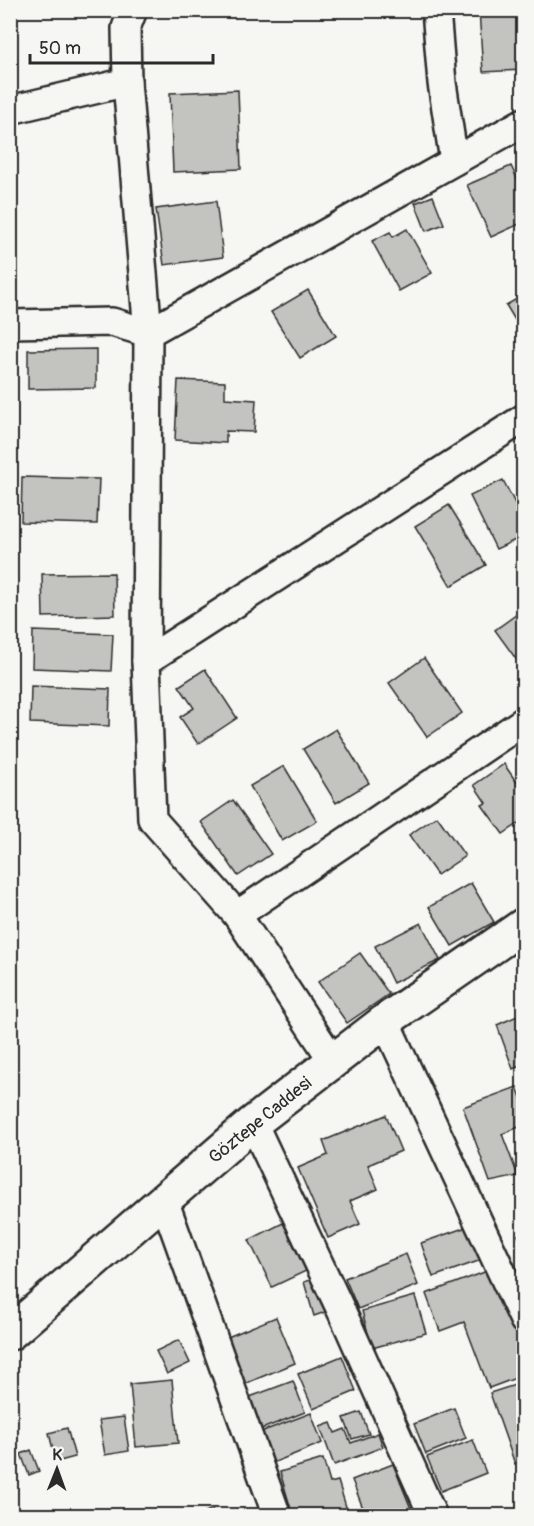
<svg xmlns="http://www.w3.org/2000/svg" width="534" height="1526" font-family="Pangolin,sans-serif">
  <rect width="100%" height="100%" fill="#f6f6f2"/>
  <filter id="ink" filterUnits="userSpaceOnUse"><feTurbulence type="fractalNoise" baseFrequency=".0167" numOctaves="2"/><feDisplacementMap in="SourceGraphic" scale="12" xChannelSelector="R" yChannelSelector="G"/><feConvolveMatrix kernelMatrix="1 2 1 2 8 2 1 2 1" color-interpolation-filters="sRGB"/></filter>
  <g filter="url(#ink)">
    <g fill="#c3c3c0" stroke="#2b2b2b" stroke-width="1.5">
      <path d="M479,10h45v60l-41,2z"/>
      <path d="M238,90l3,79 -68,3 -3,-79z"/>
      <path d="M524,147v18l-8,-14z"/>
      <path d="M511,166l13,27v29l-33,15 -24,-52z"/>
      <path d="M433,196l11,28 -18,7 -11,-28z"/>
      <path d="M216,201l7,56 -59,8 -8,-56z"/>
      <path d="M407,229l25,44 -33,18 -27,-50 18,-9 3,5z"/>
      <path d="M308,290l28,46 -36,22 -29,-46z"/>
      <path d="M524,295v40l-18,-30z"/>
      <path d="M96,349v39l-68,1v-39z"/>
      <path d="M178,380l47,2v16l31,2 -2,32 -28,-1v12l-51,-3z"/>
      <path d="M524,464v14l-7,-8z"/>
      <path d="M22,477l77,2 -2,45 -76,-2z"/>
      <path d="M503,480l21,41v15l-28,13 -26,-53z"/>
      <path d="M449,505l37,60 -35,21 -36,-60z"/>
      <path d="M114,573l1,42 -72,2 -1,-43z"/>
      <path d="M524,609v61l-29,-40z"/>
      <path d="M33,631l80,3 -2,37 -79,-3z"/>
      <path d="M424,658l38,55 -35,24 -38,-54z"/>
      <path d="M205,669l32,49 -39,26 -18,-27 14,-9 -15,-22z"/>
      <path d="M31,686l79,3 -1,37 -79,-3z"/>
      <path d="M336,729l33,54 -33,20 -33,-54z"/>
      <path d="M504,764l20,29v27l-21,14 -21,-29 4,-2 -12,-18z"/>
      <path d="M284,766l33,55 -35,20 -32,-55z"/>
      <path d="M233,800l38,54 -33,22 -37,-54z"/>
      <path d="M437,816l28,40 -28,19 -28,-40z"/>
      <path d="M471,883l23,39 -42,24 -23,-39z"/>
      <path d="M421,923l19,37 -47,23 -18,-37z"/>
      <path d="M360,953l29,41 -42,29 -29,-41z"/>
      <path d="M524,1013v51l-11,5 -16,-44z"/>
      <path d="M517,1087l7,18v20l-22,9 16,42 -28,6 -27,-75z"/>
      <path d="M386,1115l15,36 -33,14 10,24 -28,12 10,23 -32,14 -30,-70 30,-13 -5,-14z"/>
      <path d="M283,1223l23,48 -34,16 -23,-47z"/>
      <path d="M475,1224l12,34 -54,19 -12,-34z"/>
      <path d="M524,1233v17l-6,-15z"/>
      <path d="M406,1254l12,31 -60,24 -13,-31z"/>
      <path d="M490,1270l14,27 20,51v27l-35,13 -25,-66 -24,9 -14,-37z"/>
      <path d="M317,1278l11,33 -14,5 -10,-34z"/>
      <path d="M415,1296l11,37 -54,15 -10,-37z"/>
      <path d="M276,1317l19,46 -53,22 -19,-46z"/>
      <path d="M179,1340l11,23 -23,11 -11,-23z"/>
      <path d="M342,1356l14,35 -43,18 -15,-35z"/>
      <path d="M172,1380l6,63 -42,4 -6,-63z"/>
      <path d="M293,1381l12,31 -46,18 -12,-32z"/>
      <path d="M524,1382v79l-9,3 -25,-71z"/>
      <path d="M454,1408l12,30 -40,16 -12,-30z"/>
      <path d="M361,1412l8,22 -17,5 -8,-21z"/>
      <path d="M311,1413l11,30 -52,21 -12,-31z"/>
      <path d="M124,1417l5,34 -24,4 -6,-35z"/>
      <path d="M331,1423l4,10 10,-4 6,14 27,-10 5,14 -49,18 -14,-38z"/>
      <path d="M67,1428l8,29 -19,5 -7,-29z"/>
      <path d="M473,1440l13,33 -45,18 -14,-34z"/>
      <path d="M31,1450l8,21 -10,4 -8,-21z"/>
      <path d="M323,1459l7,24 8,-2 9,29 -18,6h-36l-13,-44z"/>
      <path d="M393,1464l21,52h-48l-14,-36z"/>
      <path d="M212,1509l4,7h-11l-2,-3z"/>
    </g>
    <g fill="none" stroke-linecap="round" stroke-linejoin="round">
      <defs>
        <g id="street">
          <path d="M436,10l6,73 12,78"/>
          <path d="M127,82l-1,-54 7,-18"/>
          <path d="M10,110l117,-28 21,251 -36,-11 -102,2"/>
          <path d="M146,661l378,-243"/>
          <path d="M237,915l287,-194"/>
          <path d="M385,1021l139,299"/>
          <path d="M333,1061l-96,-146 -85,-96 -6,-158 2,-328 376,-211"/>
          <path d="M253,1123l94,200 86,193"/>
          <path d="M164,1200l113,316"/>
        </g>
        <path id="secondary" d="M10,1333l243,-210 132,-102 139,-96"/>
      </defs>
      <use href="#street" stroke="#2b2b2b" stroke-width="32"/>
      <use href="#secondary" stroke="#2b2b2b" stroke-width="38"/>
      <use href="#street" stroke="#f6f6f2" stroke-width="27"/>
      <use href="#secondary" stroke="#f6f6f2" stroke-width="33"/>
    </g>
  </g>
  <g text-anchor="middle" stroke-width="4.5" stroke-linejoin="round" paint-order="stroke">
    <g font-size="18" fill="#2b2b2b" stroke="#f6f6f2">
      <text transform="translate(260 1120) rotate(-39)" y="6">Göztepe Caddesi</text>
    </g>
  </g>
  <rect width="534" height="1526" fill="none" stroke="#f6f6f2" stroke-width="36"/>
  <rect x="18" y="18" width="498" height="1490" fill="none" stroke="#2b2b2b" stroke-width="2" filter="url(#ink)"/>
  <g transform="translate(57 1469) rotate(1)" stroke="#f6f6f2" stroke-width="4.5" paint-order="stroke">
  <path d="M0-4.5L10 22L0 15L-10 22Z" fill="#2b2b2b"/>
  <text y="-9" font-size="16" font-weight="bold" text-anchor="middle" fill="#2b2b2b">K</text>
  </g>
  <path d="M30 54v9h183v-9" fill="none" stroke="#2b2b2b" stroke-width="3"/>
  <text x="39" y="54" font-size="18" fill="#2b2b2b" stroke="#f6f6f2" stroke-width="4.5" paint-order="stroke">50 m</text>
</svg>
